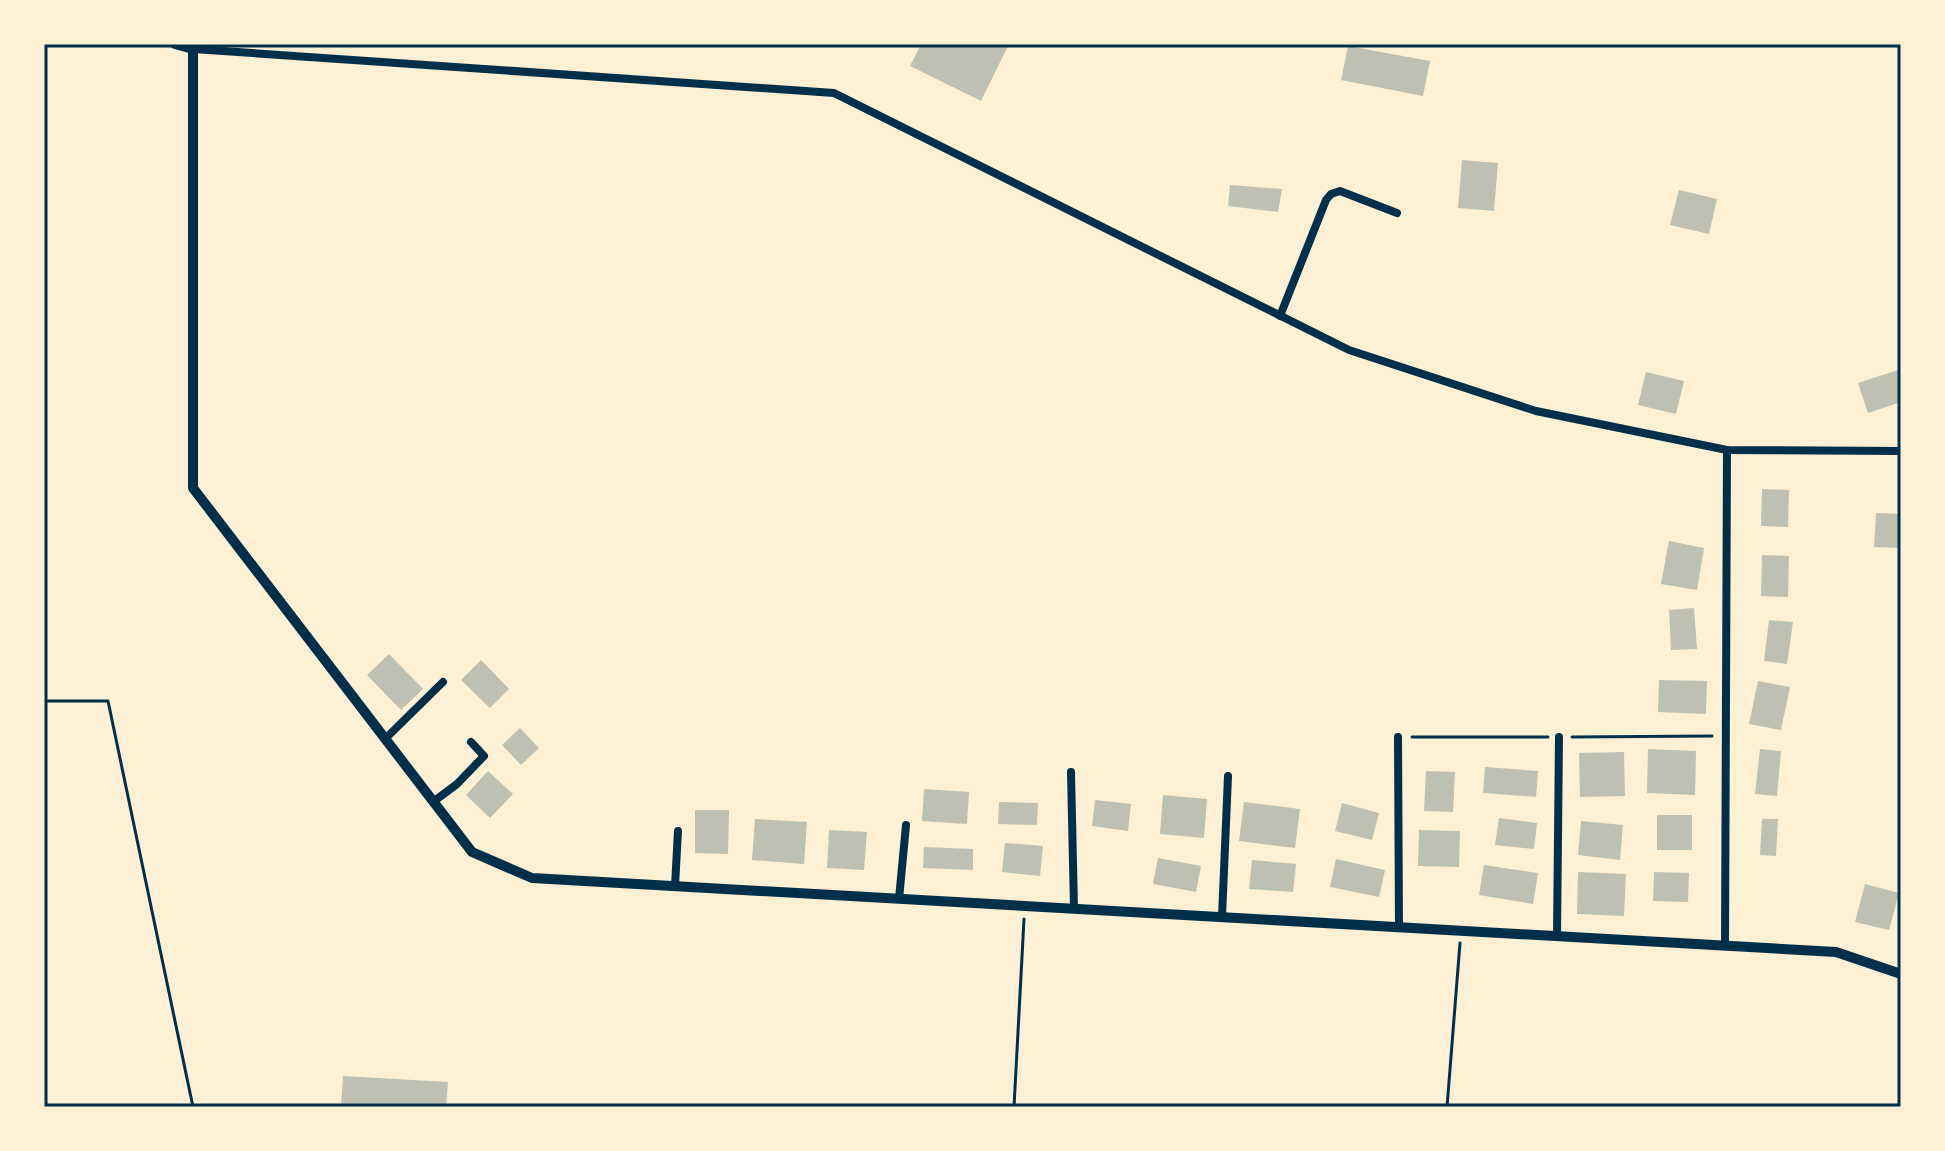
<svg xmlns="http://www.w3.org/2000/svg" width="1945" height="1151" font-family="Lato,sans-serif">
  <rect width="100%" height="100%" fill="#fdf0d5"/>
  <g fill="#bec0b2">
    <path d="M921,44h88l-28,57 -71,-35z"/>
    <path d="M1348,46l82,15 -7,35 -82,-16z"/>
    <path d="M1462,160l36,3 -4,48 -36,-3z"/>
    <path d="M1230,185l52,4 -4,23 -50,-6z"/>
    <path d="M1679,190l38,9 -8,35 -39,-9z"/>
    <path d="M1901,369v33l-33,11 -10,-30z"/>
    <path d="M1646,372l38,9 -8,33 -38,-9z"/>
    <path d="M1762,489l27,1 -1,37 -27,-1z"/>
    <path d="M1876,513l24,1 -1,34 -25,-1z"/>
    <path d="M1669,541l35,7 -7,42 -36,-6z"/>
    <path d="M1762,555l27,1 -1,41 -27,-1z"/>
    <path d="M1694,608l3,41 -26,1 -2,-40z"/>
    <path d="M1769,620l24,2 -6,42 -23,-3z"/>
    <path d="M389,654l34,35 -22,21 -34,-35z"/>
    <path d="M481,660l28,29 -19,19 -29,-28z"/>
    <path d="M1659,680l48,1 -1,33 -48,-2z"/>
    <path d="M1758,681l32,6 -9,43 -32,-6z"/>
    <path d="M520,728l19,20 -18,17 -19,-20z"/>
    <path d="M1648,749l48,2 -1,44 -48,-2z"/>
    <path d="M1760,749l21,2 -4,45 -22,-2z"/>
    <path d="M1624,752l1,44 -45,1 -1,-44z"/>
    <path d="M1485,767l53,4 -2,26 -53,-4z"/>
    <path d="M488,771l25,23 -23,24 -24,-23z"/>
    <path d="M1426,771l29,1 -2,40 -29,-1z"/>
    <path d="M924,789l45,3 -2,32 -45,-3z"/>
    <path d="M1163,795l44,4 -3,39 -44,-4z"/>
    <path d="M1095,800l36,4 -3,27 -36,-5z"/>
    <path d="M999,802l39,1 -1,22 -39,-1z"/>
    <path d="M1244,802l56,7 -5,39 -56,-7z"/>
    <path d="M1342,803l37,10 -7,27 -37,-9z"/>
    <path d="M695,810h34l-1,44 -33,-1z"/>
    <rect x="1657" y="815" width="35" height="35"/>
    <path d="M1499,818l38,5 -3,26 -39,-4z"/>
    <path d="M755,819l52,3 -3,42 -52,-4z"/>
    <path d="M1762,819h16l-2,37 -16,-1z"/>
    <path d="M1581,821l42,4 -3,35 -42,-5z"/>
    <path d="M829,830l38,2 -3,38 -37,-2z"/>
    <path d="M1419,830l41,1 -1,36 -41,-1z"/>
    <path d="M1005,843l38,3 -3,30 -38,-4z"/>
    <path d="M924,847l49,2v21l-50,-2z"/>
    <path d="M1158,858l43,8 -5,26 -43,-8z"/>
    <path d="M1336,859l49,11 -6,27 -49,-10z"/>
    <path d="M1252,860l44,4 -3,28 -44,-3z"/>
    <path d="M1484,865l54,8 -5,31 -54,-9z"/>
    <path d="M1578,872l48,2 -2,42 -47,-2z"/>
    <path d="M1654,872l35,1 -1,29 -35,-1z"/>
    <path d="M1865,884l34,9 -10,37 -34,-8z"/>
    <path d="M343,1076l105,6 -2,25h-105z"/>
  </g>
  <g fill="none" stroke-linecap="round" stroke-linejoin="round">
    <g stroke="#003049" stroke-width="3">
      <path d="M44,701h64l85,406"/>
      <path d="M1412,737h136"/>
      <path d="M1572,737l140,-1"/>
      <path d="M1014,1107l10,-188"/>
      <path d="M1447,1107l13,-164"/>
    </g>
    <g stroke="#003049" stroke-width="8">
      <path d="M193,49l641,44 515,257 187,61 191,39 174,1"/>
      <path d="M1280,316l46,-116 5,-6 9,-3 57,22"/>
      <path d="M1398,737l1,190"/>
      <path d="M385,739l58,-57"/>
      <path d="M1071,772l3,137"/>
      <path d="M433,802l24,-18 27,-28 -13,-14"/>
      <path d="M675,886l3,-55"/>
      <path d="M899,899l7,-74"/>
      <path d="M1222,917l6,-141"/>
      <path d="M1557,936l2,-199"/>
      <path d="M1725,945l2,-495"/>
    </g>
    <path stroke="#003049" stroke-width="10" d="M175,44l18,5v439l279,364 60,26 1304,74 65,22"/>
  </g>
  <rect width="1945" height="1151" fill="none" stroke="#fdf0d5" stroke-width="92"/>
  <rect x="46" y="46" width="1853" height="1059" fill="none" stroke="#003049" stroke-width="3"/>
</svg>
